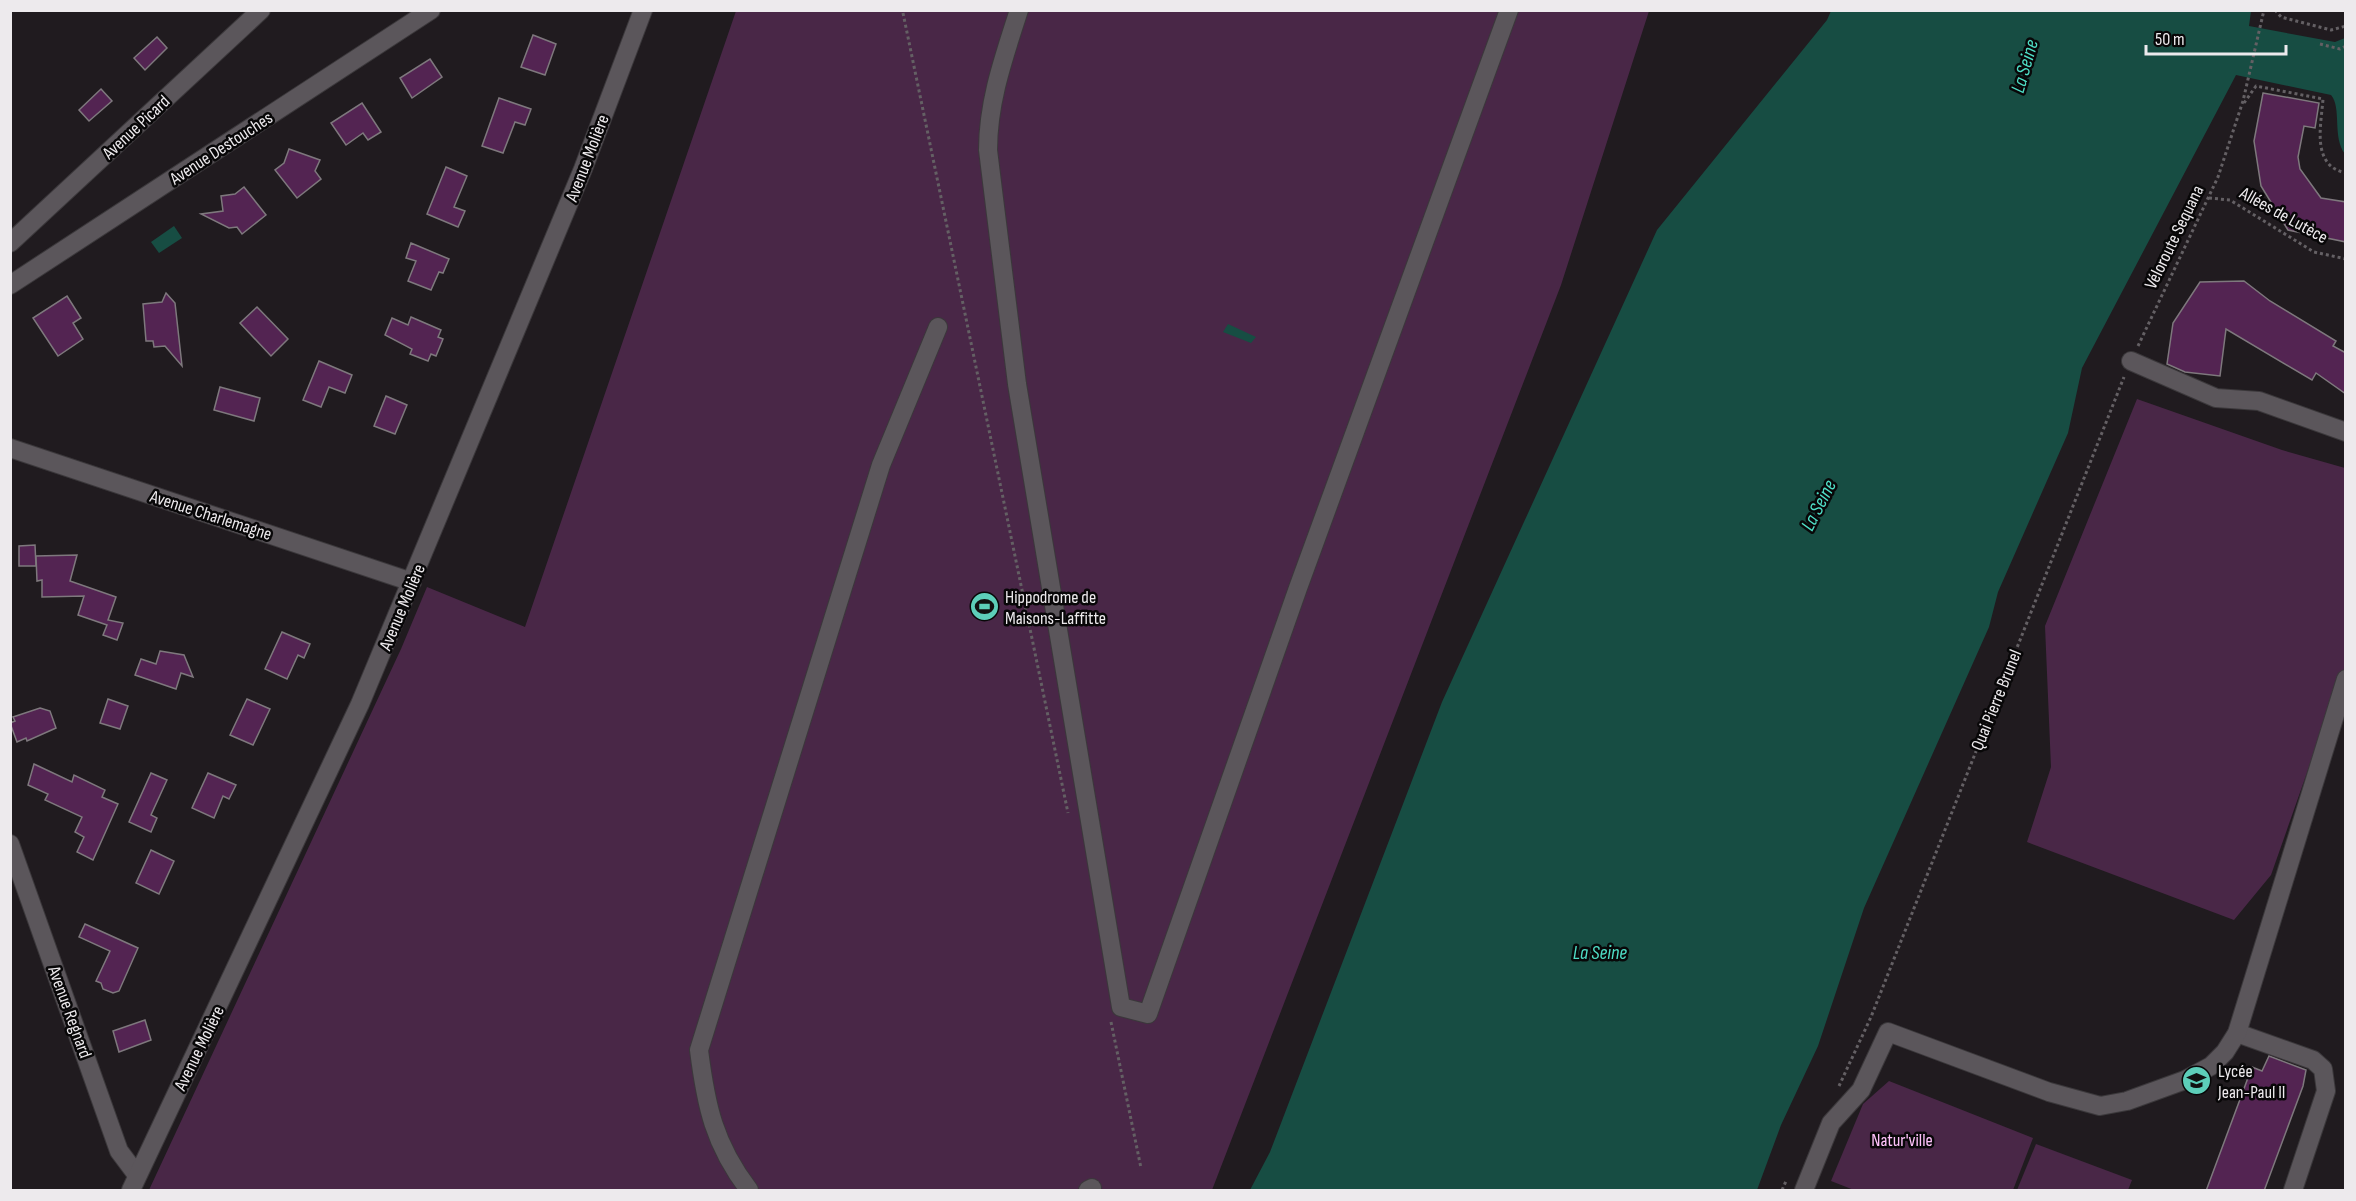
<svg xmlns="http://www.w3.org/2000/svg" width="2356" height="1201" font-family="'Sofia Sans Condensed',sans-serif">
  <rect width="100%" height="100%" fill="#201b1f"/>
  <g fill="#492747">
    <path d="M736,11h913l-88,274 -349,905h-1063l252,-541 26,-62 98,40z"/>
    <path d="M2137,399l145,51 63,18v228l-10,-3 -64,182 -37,45 -207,-78 24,-75 -6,-141z"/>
    <path d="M1889,1081l144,57 -20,52h-159l-23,-9 32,-77z"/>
    <path d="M2036,1144l96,36 -4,10h-111z"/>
  </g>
  <g fill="#174d43">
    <path d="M1831,11h420l-2,15 86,16 10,-4v116c-13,-17 -3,-46 -14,-59l-95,-20 -154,293 -14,65 -70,159 -9,35 -125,281 -46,138 -37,79 -24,65h-507l20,-38 172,-450 215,-472 170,-210z"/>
    <path d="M174,226l8,12 -23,15 -8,-11z"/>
    <path d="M1228,324l28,13 -5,6 -28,-11z"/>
  </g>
  <g fill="#532452" stroke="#7e787d" stroke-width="1.5">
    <path d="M533,35l23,9 -11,31 -24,-8z"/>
    <path d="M157,37l10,11 -22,22 -11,-12z"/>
    <path d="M430,59l12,18 -30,21 -12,-20z"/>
    <path d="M101,89l11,12 -23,20 -10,-11z"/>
    <path d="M2263,93l56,10 -4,25 -11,-2 -6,31 2,12 21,29 25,4v40l-58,-12 -27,-44 -7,-45z"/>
    <path d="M499,98l32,11 -6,16 -10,-3 -12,31 -21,-7z"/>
    <path d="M362,103l19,29 -13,8 -5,-7 -17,12 -15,-22z"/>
    <path d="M289,149l31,11 -5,11 6,8 -24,19 -22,-28 9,-7z"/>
    <path d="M446,167l21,9 -13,31 11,4 -7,16 -31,-13z"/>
    <path d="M244,187l22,28 -24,19 -5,-7 -8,1 -28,-14 22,-3 -2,-15 14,-2z"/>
    <path d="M411,243l38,16 -6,14 -4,-1 -8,18 -23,-9 8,-20 -10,-3z"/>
    <path d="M2244,281l26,20 66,40 -3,5 13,7v41l-30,-21 -4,7 -86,-51 -6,47 -35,-4 -18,-8 6,-41 27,-41z"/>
    <path d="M166,293l9,10 7,63 -17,-20 -11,1 -1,-6h-7l-3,-37 19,-2z"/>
    <path d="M67,296l14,22 -8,5 10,16 -25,17 -25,-38z"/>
    <path d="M257,307l31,32 -17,17 -31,-33z"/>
    <path d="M411,317l30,13 -3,7 5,2 -7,17 -5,-2 -3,7 -18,-7 2,-5 -27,-14 7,-17 16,7z"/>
    <path d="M319,361l33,14 -7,18 -16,-6 -8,20 -18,-7z"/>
    <path d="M220,387l40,11 -6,23 -40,-11z"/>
    <path d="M386,396l21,9 -12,29 -21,-8z"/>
    <path d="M35,545l1,21h-17v-20z"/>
    <path d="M77,555l-7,26 46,16 -8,23 15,3 -6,17 -14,-5 4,-10 -29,-10 6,-19 -42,1v-17l-5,1 -1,-25z"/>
    <path d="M282,632l28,12 -6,14 -6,-3 -11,24 -22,-10z"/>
    <path d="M160,651l24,4 9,22 -12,-4 -5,16 -41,-14 6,-16 15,5z"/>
    <path d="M108,699l20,7 -8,23 -20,-6z"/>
    <path d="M247,699l23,10 -17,36 -23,-10z"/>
    <path d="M40,708l10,3 6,17 -29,13 -1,-3 -9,4 -7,-19 5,-2 -2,-4z"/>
    <path d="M34,764l38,18 2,-7 31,15 -3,7 16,7 -25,56 -16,-8 7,-15 -9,-5 7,-15 -37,-17 3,-6 -20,-9z"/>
    <path d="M151,773l16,7 -16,35 6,3 -6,14 -22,-10z"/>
    <path d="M208,773l28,12 -7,14 -6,-3 -9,22 -22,-10z"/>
    <path d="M151,850l23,11 -15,33 -23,-11z"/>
    <path d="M85,924l53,24 -19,43 -6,2 -10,-4 -2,-6 -5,-2 14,-30 -31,-14z"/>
    <path d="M145,1020l6,20 -32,12 -6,-21z"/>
    <path d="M2269,1056l37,14 -3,16 -39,105h-58l46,-124 10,4z"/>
  </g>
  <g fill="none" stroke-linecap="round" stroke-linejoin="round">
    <defs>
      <g id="minor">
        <path d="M1019,10c-15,47 -31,91 -31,140l29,234 104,623 27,7 150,-426 211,-578"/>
        <path d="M10,243l251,-233"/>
        <path d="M10,285l421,-275"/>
        <path d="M2131,361l85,37 43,3 87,31"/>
        <path d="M10,448l402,134"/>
        <path d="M10,844l109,307 18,24"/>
        <path d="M2237,1033l76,27 10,9 3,22 -33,99"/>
        <path d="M131,1190l229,-486 223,-535 60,-159"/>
        <path d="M749,1190c-35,-46 -43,-84 -50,-140l182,-585 57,-138"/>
        <path d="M1088,1190l4,-2"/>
        <path d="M1804,1190l27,-67 30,-33 27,-58 161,60 51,14 27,-5 58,-21 26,-14 14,-14 12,-19 109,-354"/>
      </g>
    </defs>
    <use href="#minor" stroke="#3b383b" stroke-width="20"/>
    <g stroke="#646064" stroke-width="3" stroke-dasharray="3 3" stroke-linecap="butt">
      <path d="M2275,10l6,7 50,13 15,-4"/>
      <path d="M903,13l165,800"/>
      <path d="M2320,44l20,5 6,-3"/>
      <path d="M2244,103l12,-17 67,13c-2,27 -12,67 23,74"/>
      <path d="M2346,126v18"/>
      <path d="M2209,198l21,2 84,52 32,7"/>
      <path d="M2138,346l80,-169 25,-76 21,-91"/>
      <path d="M1111,1022l30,146"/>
      <path d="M1839,1086l32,-69 253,-640"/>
      <path d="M1782,1190l4,-9"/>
    </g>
    <use href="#minor" stroke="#5b565b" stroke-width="18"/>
  </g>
  <defs>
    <symbol id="stadium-disc" viewBox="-11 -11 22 22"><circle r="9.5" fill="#5dceb9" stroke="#080708"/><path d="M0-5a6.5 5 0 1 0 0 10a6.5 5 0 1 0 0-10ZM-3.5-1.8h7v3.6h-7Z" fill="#111"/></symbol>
    <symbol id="school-disc" viewBox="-11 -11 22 22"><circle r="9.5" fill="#5dceb9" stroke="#080708"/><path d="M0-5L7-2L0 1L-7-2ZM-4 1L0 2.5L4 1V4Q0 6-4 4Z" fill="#111"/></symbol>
  </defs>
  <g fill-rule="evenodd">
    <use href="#stadium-disc" x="968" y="590" width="33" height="33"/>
    <use href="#school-disc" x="2180" y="1064" width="33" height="33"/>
  </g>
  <g text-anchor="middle" stroke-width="5" stroke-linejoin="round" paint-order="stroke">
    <g font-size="18" fill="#edeaed" stroke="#080708">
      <text transform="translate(136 127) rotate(-43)" y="6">Avenue Picard</text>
      <text transform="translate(221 148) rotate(-33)" y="6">Avenue Destouches</text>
      <text transform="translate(587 158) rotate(-69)" y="6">Avenue Molière</text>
      <text transform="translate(2284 215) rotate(29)" y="6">Allées de Lutèce</text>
      <text transform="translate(2174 237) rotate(-64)" y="6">Véloroute Sequana</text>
      <text transform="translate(211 515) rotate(18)" y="6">Avenue Charlemagne</text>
      <text transform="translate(402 607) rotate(-67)" y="6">Avenue Molière</text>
      <text transform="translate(1996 700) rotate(-68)" y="6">Quai Pierre Brunel</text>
      <text transform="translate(70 1012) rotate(70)" y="6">Avenue Regnard</text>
      <text transform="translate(199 1048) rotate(-64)" y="6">Avenue Molière</text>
    </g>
    <g font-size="18" fill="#edeaed" stroke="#080708" text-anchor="start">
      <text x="1005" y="603">Hippodrome de<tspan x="1005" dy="21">Maisons-Laffitte</tspan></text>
      <text x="2218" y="1077">Lycée<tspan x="2218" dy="21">Jean-Paul II</tspan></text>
    </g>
    <g font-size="18" fill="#ffc2fb" stroke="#080708">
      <text x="1902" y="1146">Natur'ville</text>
    </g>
    <g font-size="20" font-style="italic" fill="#4fdec6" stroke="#080708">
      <text transform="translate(2024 66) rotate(-74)" y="7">La Seine</text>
      <text transform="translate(1818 505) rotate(-63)" y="7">La Seine</text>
      <text x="1600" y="959">La Seine</text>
    </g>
  </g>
  <rect width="2356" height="1201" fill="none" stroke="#edeaed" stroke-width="24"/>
  <path d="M2146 45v9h140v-9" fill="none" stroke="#edeaed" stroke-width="3"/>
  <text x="2155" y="45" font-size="18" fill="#edeaed" stroke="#080708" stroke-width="4.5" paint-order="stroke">50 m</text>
</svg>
